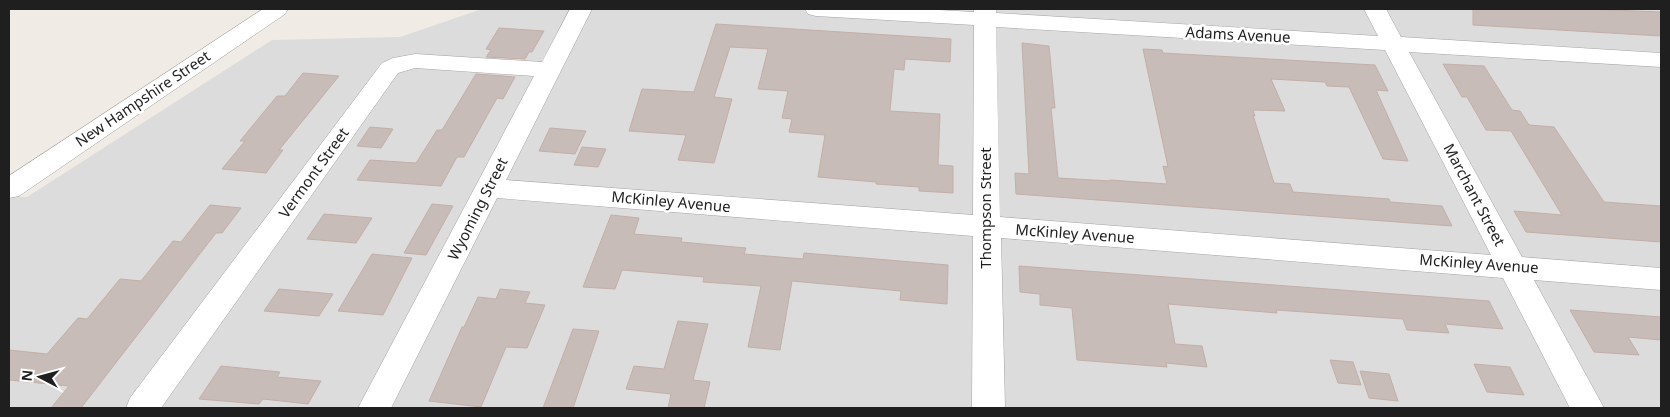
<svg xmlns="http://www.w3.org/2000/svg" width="1670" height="417" font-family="'Noto Sans',sans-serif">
  <rect width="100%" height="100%" fill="#f0ebe5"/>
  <path fill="#dddcdc" d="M482,9h1179v399h-1652v-212l18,1 245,-157 128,-3z"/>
  <g fill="#c8bcb8" stroke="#c2afa7">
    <path d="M1473,9h111l77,3v24l-188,-11z"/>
    <path d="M716,24l235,15 -1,23 -45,-3 -1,11 -10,-1 -4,42 50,3 -2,51 15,1v27l-34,-2v-4l-43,-3v-2l-58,-5 7,-42 -36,-3 3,-13 -10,-1 6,-27 -30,-2 10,-40 -38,-2 -16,50 18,2 -18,64 -36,-3 8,-25 -57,-4 13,-42 52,3z"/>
    <path d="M499,28l45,3 -12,21h-3l-4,7 -39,-2 5,-7 -5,-1z"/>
    <path d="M1022,43l27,3 6,62h-4l7,70 52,3v-1l57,4 -4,-18 5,1 -25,-118 19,1 1,3 212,12 13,26 -12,-1 32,71 -25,-2 -34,-72 -22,-1 -2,-4 -54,-3 14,32 -32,-1 2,6 -2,-1 21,68 16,1 3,8 96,7 1,3 52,4 10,20 -436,-32 -1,-21 14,1z"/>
    <path d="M1443,64l41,2 28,44 8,1 9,14 25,2 50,75 57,4v36l-135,-10 -12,-21 48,4 -51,-84 -25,-1 -19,-33h-5z"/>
    <path d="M303,73l36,3 -60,74h4l-17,23 -44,-4 23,-28h-5l37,-45h8z"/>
    <path d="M476,74l39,3 -12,22 -6,-1 -33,59h-7l-16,29 -84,-6 13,-20 46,3 21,-33h5z"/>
    <path d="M370,127l23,2 -12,19 -24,-2z"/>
    <path d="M550,128l36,3 -11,23 -36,-3z"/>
    <path d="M582,147l24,2 -8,18 -24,-2z"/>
    <path d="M432,204l21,2 -27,49 -22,-2z"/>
    <path d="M210,205l31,3 -19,25h-6l-135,175h-30l18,-22 -60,-6v-30l38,4 31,-36 9,1 33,-40 21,2 32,-40 8,1z"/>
    <path d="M324,214l48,4 -16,25 -49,-4z"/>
    <path d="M611,215l28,3 -5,16 48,4 -1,4 65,6 -2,6 59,5 1,-6 144,12 -1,39 -47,-4 1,-9 -109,-10 -12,69 -32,-3 13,-61 -58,-4 1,-5 -82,-7 -7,19 -32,-2z"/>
    <path d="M372,254l40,4 -29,57 -45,-4z"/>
    <path d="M1019,266l470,35 14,28 -58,-5 4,9 -42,-3 -4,-11 -127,-9 1,3 -109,-9 7,40 27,2 5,21 -41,-4 1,4 -90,-7 -5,-52 -32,-3v-11l-20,-2z"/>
    <path d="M279,289l54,5 -14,22 -55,-5z"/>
    <path d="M500,289l30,3 -5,11 20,2 -18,43 -21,-1 -25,60 -52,-6 33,-74h2l14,-30 18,2z"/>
    <path d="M1570,310l91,7v23l-33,-3 11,18 -45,-3z"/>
    <path d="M678,321l30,3 -15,56 17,2 -6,26h-36l3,-14 -45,-5 8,-23 30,3z"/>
    <path d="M573,329l26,2 -26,77h-30z"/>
    <path d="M1330,360l23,2 8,23 -23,-2z"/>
    <path d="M1474,364l36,3 14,28 -37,-3z"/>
    <path d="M221,366l59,6 -3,5 44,4 -13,23 -45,-5 -4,5 -60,-5z"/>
    <path d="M1360,371l29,3 9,27 -29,-3z"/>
  </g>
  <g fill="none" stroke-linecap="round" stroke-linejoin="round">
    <defs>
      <g id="minor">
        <path d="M263,9h25l-3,5 -266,182 -10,2v-22z"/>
        <path d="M570,9h22l-86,171 467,35 1,-190 -158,-9 -8,-2 -3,-5h116l53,3v-3h22v4l382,23 -14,-27h22l15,28 260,16v14l-252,-15 113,205 139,11v22l-127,-10 70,128h-34l-67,-130 -502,-40 4,170h-33l1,-172 -476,-38 -106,210h-33l176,-332 -119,-8 -17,5 -237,335h-35l4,-10 252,-335 11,-5 22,-4 127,8zM996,27l389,23 106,205 -491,-38z"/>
      </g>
    </defs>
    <use href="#minor" stroke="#a3a3a3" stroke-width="1"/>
    <use href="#minor" fill="#fff" fill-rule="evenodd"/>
  </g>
  <g text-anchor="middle" stroke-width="5" stroke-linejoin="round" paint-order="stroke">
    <g font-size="15" fill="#1f1f1f" stroke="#fff">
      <text transform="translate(1238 35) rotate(3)" y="5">Adams Avenue</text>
      <text transform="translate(143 99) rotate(-34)" y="5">New Hampshire Street</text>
      <text transform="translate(314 173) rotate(-54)" y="5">Vermont Street</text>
      <text transform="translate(1474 195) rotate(62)" y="5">Marchant Street</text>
      <text transform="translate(671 202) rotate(5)" y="5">McKinley Avenue</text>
      <text transform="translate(986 208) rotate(-90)" y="5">Thompson Street</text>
      <text transform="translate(478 209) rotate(-63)" y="5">Wyoming Street</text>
      <text transform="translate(1075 234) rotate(4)" y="5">McKinley Avenue</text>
      <text transform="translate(1479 264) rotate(4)" y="5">McKinley Avenue</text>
    </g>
  </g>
  <rect width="1670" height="417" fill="none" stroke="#1f1f1f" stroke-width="20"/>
  <g transform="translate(40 377) rotate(276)" stroke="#ffffff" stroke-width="4" paint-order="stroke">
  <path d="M0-4L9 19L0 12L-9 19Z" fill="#1f1f1f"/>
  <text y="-8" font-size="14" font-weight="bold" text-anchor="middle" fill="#1f1f1f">N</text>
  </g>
</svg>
